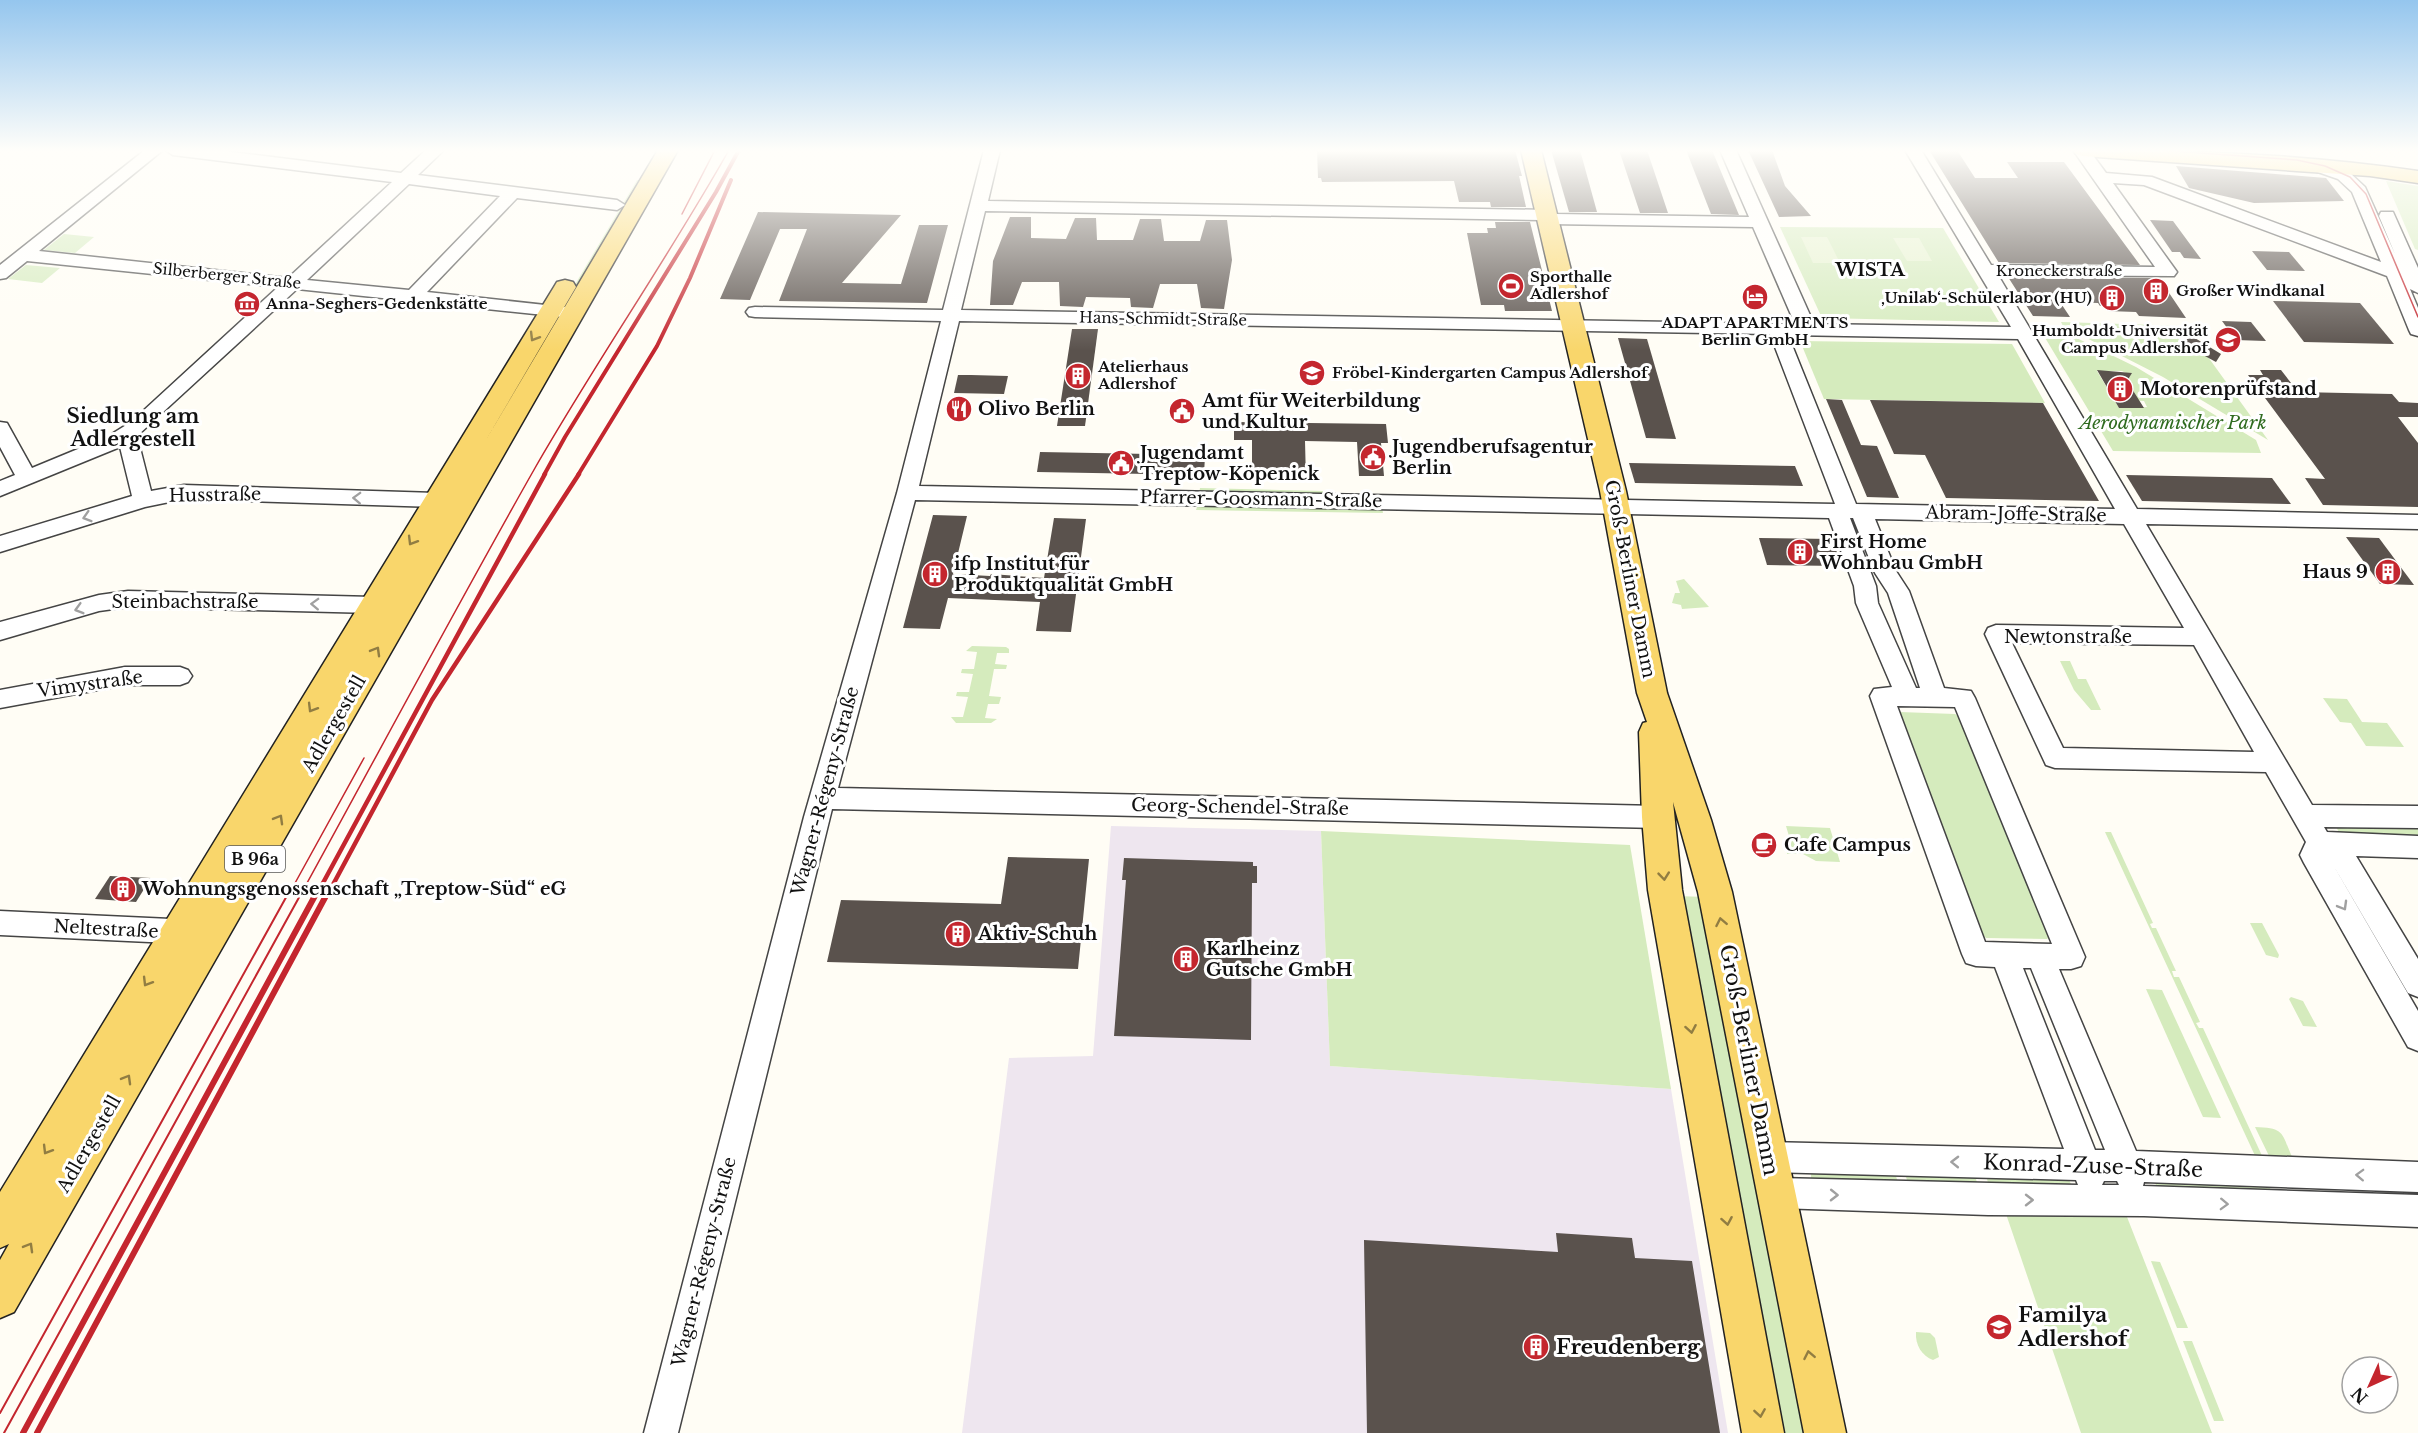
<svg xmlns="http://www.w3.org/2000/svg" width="2418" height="1433" font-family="'Libre Baskerville',serif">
  <rect width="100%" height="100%" fill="#fffdf5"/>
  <path fill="#eee6ef" d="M1111,826l210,5 9,235 341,23 57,344h-766l47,-375 84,-2z"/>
  <g fill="#d5ebbd" fill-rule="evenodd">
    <path d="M637,180h4l-70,118h-4z"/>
    <path d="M2386,181l32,5v64l-3,-1z"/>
    <path d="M1780,227l163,1 56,94 -177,-4z"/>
    <path d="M64,234l30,3 -19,16 -31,-3z"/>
    <path d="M26,265l34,3 -18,15 -34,-4z"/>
    <path d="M2061,322l125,4 11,13h-13l-2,2 1,4 10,5h10l65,90 -105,-63 -100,-51z"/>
    <path d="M2038,326h14l84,41 120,73 5,13 -148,-2zM2097,371h25l6,3 -2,6 1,20 17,1 3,6 -28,1z"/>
    <path d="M1800,341l212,3 33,59 -221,-4z"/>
    <path d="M1200,488l123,3 1,3 -120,-2 -5,2z"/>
    <path d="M1198,504h5v3h24l1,-3h4l1,3 24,1v-3h5v3h25v-3h4l1,3 24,1 1,-3h4v3h25v-2h5v3h25v-3h6l1,6 -187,-3z"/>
    <path d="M1684,579l25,28 -27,2 -1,-4 -9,-2 3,-10h5l-4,-12z"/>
    <path d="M972,646l34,1 3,2v4h-12l-2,11 12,1 -1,4h-12l-5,27 12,1 -2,7h-11l-3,14 12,1 -6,4h-35l-5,-6h12l5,-20 -12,-1 1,-4h12l4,-18 -12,-1 1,-4h12l3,-17 -11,-1z"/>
    <path d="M2060,661h10l8,18h8l15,31h-10l-17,-20z"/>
    <path d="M2323,698l24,1 15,23 25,1 17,24 -38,-1 -15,-23 -11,-1z"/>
    <path d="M1900,712l55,2 10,7 90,211 -8,7 -61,-1 -10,-9 -79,-212z"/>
    <path d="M2418,819v17l-78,-2 -5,-9z"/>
    <path d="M1786,826l44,2 10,34 -24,-1 -13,-7h-16l-1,-12 5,1z"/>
    <path d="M1321,831l309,14 41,244 -341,-23z"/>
    <path d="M2105,832h6l42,91 -3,1 2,4h4l20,43h-4l2,6h5l21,45 -4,1 3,5h4l61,132h-7z"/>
    <path d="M1675,896l32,1 107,536h-41z"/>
    <path d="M2250,923h12l17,32 -1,3 -12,-3z"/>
    <path d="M2146,989l16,1 59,128 -18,-1z"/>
    <path d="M2291,997l12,4 14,26 -14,-1 -14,-27z"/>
    <path d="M2255,1127c31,1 26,6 38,32l-23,-1z"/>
    <path d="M1811,1171l84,2 4,13 -88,-5z"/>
    <path d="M1905,1174l70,2 4,13 -70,-3z"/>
    <path d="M1986,1176l82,2 4,8 -82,3z"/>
    <path d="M2160,1180l108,4 6,12 -114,-4 -5,-9z"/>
    <path d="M2006,1214l121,3 85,216h-131z"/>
    <path d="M2151,1261l9,1 28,66h-11z"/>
    <path d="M1916,1332l14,1 5,5 4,19 -6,3c-11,-4 -18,-15 -17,-28z"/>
    <path d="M2183,1341h9l32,80h-10z"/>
  </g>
  <g fill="#e6f2cf">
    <path d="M1801,237h26l13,26h-27z"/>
    <path d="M1893,238h26l13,23h-25z"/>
  </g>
  <g fill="#5a524d">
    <path d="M1317,150h198l7,26h-3l1,4 6,27h-35l-1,-5h-31l-5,-21 -132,1 -1,-4h-3z"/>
    <path d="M1551,150h29l17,62h-28z"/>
    <path d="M1619,150h28l21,63h-28z"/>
    <path d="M1686,150h26l27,65 -28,-1z"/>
    <path d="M1748,150h24l13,36 26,30 -32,1z"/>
    <path d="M1929,150h28l18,28h43l-11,-16h57l76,103 -141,-2z"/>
    <path d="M2176,166l150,12 18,23 -90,2 -65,-15z"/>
    <path d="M758,212l143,3 -59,68 59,1 18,-59h29l-21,78 -148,-2 28,-72h-27l-30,71 -30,-1z"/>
    <path d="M1010,217h21v21l35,1 9,-21h21l1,22h36l7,-21h21l3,22h36l6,-21h21l5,40 -8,49 -23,-1 -4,-24h-37l-7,24 -22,-1 -1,-9 -44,-1 -3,10 -23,-1 -1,-24h-37l-9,23h-23l3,-44z"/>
    <path d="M2150,220l23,1 28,38 -17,-1 -4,-6h-8z"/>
    <path d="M1495,222h35l22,89h-47l-1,-6h-23l-14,-72h21l-1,-5h9z"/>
    <path d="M2252,251l37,1 16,19 -38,-1z"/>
    <path d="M2008,277l151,1 27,40 -47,-2 -3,-4 -28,-1 -3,-5h-5l-2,-3 -38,-1 10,15 -37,-1z"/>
    <path d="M2273,301l87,2 34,41 -90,-2z"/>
    <path d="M2222,321l29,1 15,19 -30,-1z"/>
    <path d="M1072,329h26l-13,97h-28z"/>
    <path d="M2190,335l31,19 -5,8 -37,-20z"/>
    <path d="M1618,338l29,1 29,100 -30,-1z"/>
    <path d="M2097,370l35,3 -5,8 17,27h-25z"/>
    <path d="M2260,370h21l17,22 94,2 7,8 19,1v14h-20l20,26v64l-95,-2 -18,-27 20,1 -77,-104h15z"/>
    <path d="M958,375h13l37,1 -4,18 -50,-1z"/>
    <path d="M1826,399l16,1 19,45 16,1 22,52 -32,-1z"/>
    <path d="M1870,400l173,3 56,98 -153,-3 -21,-43 -31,-1z"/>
    <path d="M1234,422l152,2 2,19h-7l3,33h-25l-2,-34 -52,-1 1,40 -54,-1v-40h-18z"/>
    <path d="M1040,452l165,3 -1,20 -167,-3z"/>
    <path d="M1629,463l166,3 8,20 -168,-3z"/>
    <path d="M2126,475l146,3 19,26 -149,-3z"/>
    <path d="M933,515l34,1 -14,58 37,2 1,-2 53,4 10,-60 32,1 -15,113 -35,-1 4,-29 -92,-4 -8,31 -37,-1z"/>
    <path d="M2346,537l33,1 35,47 -34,-1z"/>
    <path d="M1759,538l73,1 10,27 -75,-1z"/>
    <path d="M1008,857l81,2 -11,110 -251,-7 14,-62 160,4z"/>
    <path d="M1124,858l129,4v4h4v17h-5l-1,157 -137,-4 12,-156h-4z"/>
    <path d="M110,876l41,2 -15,24 -41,-3z"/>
    <path d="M1556,1233l76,5 3,20 57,3 28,172h-353l-3,-193 194,12z"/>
  </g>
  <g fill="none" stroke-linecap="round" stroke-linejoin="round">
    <defs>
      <g id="minor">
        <path d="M145,150h18l-124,101 249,27 104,-96 -219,-27 -8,-5h50l186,23 25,-23h18l-26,25 199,25 8,5 -8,5 -100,-12 -90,94 146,16 6,1 3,4 -3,4 -6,1 -276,-29 -160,147 14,55 33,-6 252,8 7,2 3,5 -3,5 -7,2 -252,-8 -39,8 -145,45v-16l132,-40 -12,-49 -120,49v-15l15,-6 -15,-28v-25l7,1 25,45 75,-31 24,-15 147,-135 -251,-26 -21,17 -6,1v-14zM409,184l91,12 -91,94 -102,-10z"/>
        <path d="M984,150h16l-12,51 560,9 8,4 193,3 -29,-67h16l78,174 197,3 -106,-177h16l70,115 164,2 -82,-117h16l17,23 46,4 229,85 -29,-70 -14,-13 -26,-9 -2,-3 8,-5 32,11 15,14 30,67 -16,-38 2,-4h12l25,56v25l-8,-4 8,19v28l-7,-2 -2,-4 -22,-54 -243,-91 -31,-2 64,89 -3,4 -176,-1 139,234 281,6v14l-272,-5 166,281 106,1v22l-94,-1 3,5 91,4v22l-62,-2 62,103v38l-10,-4 -76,-130 86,148v40l-10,-4 -104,-184 -4,-8 6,-13 -40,-70 -211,-4 -9,-3 -61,-131 3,-6 8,-3 188,3 -60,-104 -249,-5 21,52 13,20 35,97 27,3 4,7 110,259 -4,9 -10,3h-12l77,182 282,11v30l-274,-10 -1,4 275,9v32l-274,-11 -156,-1 -212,-7 -11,-4 -4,-11 4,-11 11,-4 302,7 -2,-5 -308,-8 -11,-4 -4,-11 4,-11 11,-4 296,7 -69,-182 -19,-1 -10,-3 -4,-9 -92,-258 4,-7 18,-2 -36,-84 -2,-17 -25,-68 -914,-18 -77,288 820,18 9,3 4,8 -4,8 -9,3 -826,-19 -154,624h-34l160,-616 93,-324 44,-172 -186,-4 -6,-1 -3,-4 3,-4 6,-1 188,3zM985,211l556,9 8,4 204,3 42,97 -834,-14zM959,321l811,13 65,170 -916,-18zM1788,335l230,4 97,170 -259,-5zM1850,518h3l22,55 13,20 32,95h-4l-38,-85 -2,-17zM2012,643l182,2 60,107 -191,-4zM1897,706l58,1 97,237 -67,-2zM2023,968h8l74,182h-10zM2104,1181h13l2,4h-17z"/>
        <path d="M128,591l245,6 8,2 3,6 -3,6 -8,2 -245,-6 -29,4 -99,29v-18l99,-27z"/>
        <path d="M125,667h55l8,3 4,6 -4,6 -8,3h-55l-125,23v-18z"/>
        <path d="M0,911l192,9 10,3 4,9 -4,9 -10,3 -192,-9z"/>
      </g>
      <g id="major">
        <path d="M658,150h20l-664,1162 -14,6v-58l9,-16 -9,4v-56l554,-905 3,-5 8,-2 8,2 3,5 -93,158z"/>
        <path d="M1521,150h20l85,341 41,202 44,127 21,72 114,541h-42l-106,-541 -25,-90 9,88 102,543h-42l-94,-543 -6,-73 -3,-85 4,-9 4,-1 -10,-29 -37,-202z"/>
        <path d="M2073,150c115,0 231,4 345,21v12l-48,-7 -287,-20 -7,-2z"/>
      </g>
    </defs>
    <use href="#minor" stroke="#444" stroke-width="3"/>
    <use href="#major" stroke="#222" stroke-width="3"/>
    <use href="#minor" fill="#fff" fill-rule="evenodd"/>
    <use href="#major" fill="#f9d66b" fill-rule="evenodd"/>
    <g stroke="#c4262e" stroke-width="1.5">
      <path d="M2159,150l138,10 28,6 25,11 16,17 52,123"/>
      <path d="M682,214l33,-64"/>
      <path d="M289,894l75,-136"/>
      <path d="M301,894c78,-142 154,-285 234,-426 62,-108 133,-210 194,-318"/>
    </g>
    <g stroke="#c4262e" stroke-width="2">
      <path d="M0,1413l289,-521"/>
      <path d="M4,1433l298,-541"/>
    </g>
    <g stroke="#c4262e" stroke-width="4">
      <path d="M544,475l21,-38 151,-245 23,-42"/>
      <path d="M578,475l79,-129 33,-68 41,-98"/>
    </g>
    <g stroke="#c4262e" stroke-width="4.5">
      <path d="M317,894l228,-420"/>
      <path d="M328,894l104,-194 147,-226"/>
    </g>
    <g stroke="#c4262e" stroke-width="6">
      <path d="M23,1433l294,-541"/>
      <path d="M37,1433l291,-541"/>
    </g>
  </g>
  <defs><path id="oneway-chevron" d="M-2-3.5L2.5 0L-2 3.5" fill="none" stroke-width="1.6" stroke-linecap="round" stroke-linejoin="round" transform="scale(1.5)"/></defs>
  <g stroke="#917d42">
    <use href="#oneway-chevron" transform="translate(534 337) rotate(121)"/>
    <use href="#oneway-chevron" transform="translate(412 541) rotate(121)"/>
    <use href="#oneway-chevron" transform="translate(376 651) rotate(-60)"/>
    <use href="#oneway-chevron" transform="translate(312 708) rotate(121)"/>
    <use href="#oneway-chevron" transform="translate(279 819) rotate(-60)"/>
    <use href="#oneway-chevron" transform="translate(1664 876) rotate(84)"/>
    <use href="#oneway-chevron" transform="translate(1721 922) rotate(-101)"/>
    <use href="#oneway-chevron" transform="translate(147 982) rotate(121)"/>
    <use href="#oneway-chevron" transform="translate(1691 1029) rotate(80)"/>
    <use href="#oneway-chevron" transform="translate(127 1079) rotate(-60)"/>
    <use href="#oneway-chevron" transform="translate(47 1150) rotate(121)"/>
    <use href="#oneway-chevron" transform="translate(1727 1221) rotate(80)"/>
    <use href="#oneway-chevron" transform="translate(29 1247) rotate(-60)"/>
    <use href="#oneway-chevron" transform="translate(1809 1355) rotate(-101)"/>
    <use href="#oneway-chevron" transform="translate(1760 1413) rotate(81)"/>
  </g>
  <g stroke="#a0a0a0">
    <use href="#oneway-chevron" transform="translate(357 498) rotate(-178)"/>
    <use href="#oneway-chevron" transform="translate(87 517) rotate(163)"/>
    <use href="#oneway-chevron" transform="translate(315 604) rotate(-178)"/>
    <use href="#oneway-chevron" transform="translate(79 609) rotate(164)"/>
    <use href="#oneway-chevron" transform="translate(2343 906) rotate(60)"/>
    <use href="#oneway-chevron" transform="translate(1955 1162) rotate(-179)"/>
    <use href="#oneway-chevron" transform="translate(2360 1175) rotate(-178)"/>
    <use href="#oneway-chevron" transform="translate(1834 1195) rotate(1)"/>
    <use href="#oneway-chevron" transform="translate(2029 1200)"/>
    <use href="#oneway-chevron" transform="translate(2224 1204) rotate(2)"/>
  </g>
  <linearGradient id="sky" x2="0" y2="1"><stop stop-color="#95c6ee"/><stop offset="0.43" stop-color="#fffefa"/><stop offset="1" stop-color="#fffefa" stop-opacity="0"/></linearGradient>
  <rect width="2418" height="351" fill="url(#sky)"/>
  <defs>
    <symbol id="stadium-disc" viewBox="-11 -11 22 22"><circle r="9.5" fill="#c4262e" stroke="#fff"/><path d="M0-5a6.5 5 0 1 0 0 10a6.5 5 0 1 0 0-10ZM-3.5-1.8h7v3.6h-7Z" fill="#fff"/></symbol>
    <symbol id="building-disc" viewBox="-11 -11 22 22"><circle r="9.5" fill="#c4262e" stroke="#fff"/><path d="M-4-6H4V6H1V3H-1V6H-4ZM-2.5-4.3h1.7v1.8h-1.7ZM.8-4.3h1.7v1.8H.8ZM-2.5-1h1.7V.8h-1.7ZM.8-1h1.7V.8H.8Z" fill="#fff"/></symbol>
    <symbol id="hotel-disc" viewBox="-11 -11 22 22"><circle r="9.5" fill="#c4262e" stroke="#fff"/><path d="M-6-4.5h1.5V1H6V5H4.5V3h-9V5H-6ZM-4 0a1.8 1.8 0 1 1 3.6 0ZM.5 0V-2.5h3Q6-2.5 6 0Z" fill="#fff"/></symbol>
    <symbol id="museum-disc" viewBox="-11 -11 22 22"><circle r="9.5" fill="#c4262e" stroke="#fff"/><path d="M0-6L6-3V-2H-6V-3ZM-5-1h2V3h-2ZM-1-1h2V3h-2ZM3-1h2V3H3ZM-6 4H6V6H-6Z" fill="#fff"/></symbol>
    <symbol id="university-disc" viewBox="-11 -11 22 22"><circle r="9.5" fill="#c4262e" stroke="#fff"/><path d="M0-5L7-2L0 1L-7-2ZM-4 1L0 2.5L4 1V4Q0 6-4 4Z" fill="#fff"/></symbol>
    <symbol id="school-disc" viewBox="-11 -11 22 22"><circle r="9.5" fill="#c4262e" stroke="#fff"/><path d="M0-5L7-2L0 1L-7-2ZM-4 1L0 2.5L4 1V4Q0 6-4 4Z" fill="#fff"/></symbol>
    <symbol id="restaurant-disc" viewBox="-11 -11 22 22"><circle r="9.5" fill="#c4262e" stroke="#fff"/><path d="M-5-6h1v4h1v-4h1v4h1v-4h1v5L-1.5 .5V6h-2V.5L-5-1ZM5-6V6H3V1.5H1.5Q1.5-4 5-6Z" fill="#fff"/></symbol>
    <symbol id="civic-disc" viewBox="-11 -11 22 22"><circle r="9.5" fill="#c4262e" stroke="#fff"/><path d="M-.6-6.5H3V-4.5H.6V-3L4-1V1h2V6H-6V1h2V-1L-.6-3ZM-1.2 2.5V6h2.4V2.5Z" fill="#fff"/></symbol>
    <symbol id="cafe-disc" viewBox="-11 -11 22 22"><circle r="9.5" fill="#c4262e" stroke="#fff"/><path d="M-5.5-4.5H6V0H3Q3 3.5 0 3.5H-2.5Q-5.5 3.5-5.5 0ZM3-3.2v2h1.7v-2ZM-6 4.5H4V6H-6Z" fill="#fff"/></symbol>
  </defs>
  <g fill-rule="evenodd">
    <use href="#stadium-disc" x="1496" y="271" width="30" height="30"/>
    <use href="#building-disc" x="2141" y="276" width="30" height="30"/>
    <use href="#hotel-disc" x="1740" y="282" width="30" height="30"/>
    <use href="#building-disc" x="2097" y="283" width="30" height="30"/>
    <use href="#museum-disc" x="232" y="289" width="30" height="30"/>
    <use href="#university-disc" x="2213" y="325" width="30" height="30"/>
    <use href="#school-disc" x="1297" y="358" width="30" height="30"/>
    <use href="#building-disc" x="1063" y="361" width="30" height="30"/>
    <use href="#building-disc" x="2105" y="374" width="30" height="30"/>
    <use href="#restaurant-disc" x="944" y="394" width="30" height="30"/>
    <use href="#civic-disc" x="1167" y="396" width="30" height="30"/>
    <use href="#civic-disc" x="1358" y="442" width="30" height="30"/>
    <use href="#civic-disc" x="1106" y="448" width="30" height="30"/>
    <use href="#building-disc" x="1785" y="537" width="30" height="30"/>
    <use href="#building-disc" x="2373" y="557" width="30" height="30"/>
    <use href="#building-disc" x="920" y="559" width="30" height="30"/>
    <use href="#cafe-disc" x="1749" y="830" width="30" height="30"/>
    <use href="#building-disc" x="108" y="874" width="30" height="30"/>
    <use href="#building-disc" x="943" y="919" width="30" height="30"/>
    <use href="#building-disc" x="1171" y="944" width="30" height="30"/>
    <use href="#school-disc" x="1984" y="1312" width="30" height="30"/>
    <use href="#building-disc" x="1521" y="1332" width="30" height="30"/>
  </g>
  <g text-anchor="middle" stroke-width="6" stroke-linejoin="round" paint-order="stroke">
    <g font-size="15" fill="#111" stroke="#fff">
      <text x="2059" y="276">Kroneckerstraße</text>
      <text transform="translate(227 276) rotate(6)" y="5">Silberberger Straße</text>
      <text transform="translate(1163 319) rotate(1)" y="5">Hans-Schmidt-Straße</text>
    </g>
    <g font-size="15" font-weight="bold" fill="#111" stroke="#fff" text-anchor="start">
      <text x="1530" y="282">Sporthalle<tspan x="1530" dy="17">Adlershof</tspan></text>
      <text x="2176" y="296">Großer Windkanal</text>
      <text x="2092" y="303" text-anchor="end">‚Unilab‘-Schülerlabor (HU)</text>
      <text x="266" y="309">Anna-Seghers-Gedenkstätte</text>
      <text x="1755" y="328" text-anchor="middle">ADAPT APARTMENTS<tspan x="1755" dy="17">Berlin GmbH</tspan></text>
      <text x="2208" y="336" text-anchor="end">Humboldt-Universität<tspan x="2208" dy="17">Campus Adlershof</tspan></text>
      <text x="1098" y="372">Atelierhaus<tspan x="1098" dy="17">Adlershof</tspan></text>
      <text x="1332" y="378">Fröbel-Kindergarten Campus Adlershof</text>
    </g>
    <rect fill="#fff" stroke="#585858" stroke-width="1.5" x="225" y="846" width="60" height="26" rx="4.5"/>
    <g font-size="16" font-weight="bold" fill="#111">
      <text x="255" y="865">B 96a</text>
    </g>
    <g font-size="18" font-weight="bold" fill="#111" stroke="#fff">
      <text x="1870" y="276">WISTA</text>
    </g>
    <g font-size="18" font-weight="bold" fill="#111" stroke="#fff" text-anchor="start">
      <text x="2140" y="395">Motorenprüfstand</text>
      <text x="1202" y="407">Amt für Weiterbildung<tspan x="1202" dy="21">und Kultur</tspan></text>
      <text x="978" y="415">Olivo Berlin</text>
      <text x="1392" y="453">Jugendberufsagentur<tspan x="1392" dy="21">Berlin</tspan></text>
      <text x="1140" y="459">Jugendamt<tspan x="1140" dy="21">Treptow-Köpenick</tspan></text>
      <text x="1820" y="548">First Home<tspan x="1820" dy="21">Wohnbau GmbH</tspan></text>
      <text x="954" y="570">ifp Institut für<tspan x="954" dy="21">Produktqualität GmbH</tspan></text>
      <text x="2368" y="578" text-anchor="end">Haus 9</text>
      <text x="1784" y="851">Cafe Campus</text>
      <text x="142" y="895">Wohnungsgenossenschaft „Treptow-Süd“ eG</text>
      <text x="978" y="940">Aktiv-Schuh</text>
      <text x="1206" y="955">Karlheinz<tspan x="1206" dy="21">Gutsche GmbH</tspan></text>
    </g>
    <g font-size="18" font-style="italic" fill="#2f6b1f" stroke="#fff">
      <text x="2173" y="429">Aerodynamischer Park</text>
    </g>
    <g font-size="18" fill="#111" stroke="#fff">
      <text transform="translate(215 495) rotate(-1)" y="6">Husstraße</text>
      <text transform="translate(1261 499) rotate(1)" y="6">Pfarrer-Goosmann-Straße</text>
      <text transform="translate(2016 514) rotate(1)" y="6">Abram-Joffe-Straße</text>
      <text transform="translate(1630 579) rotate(79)" y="6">Groß-Berliner Damm</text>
      <text x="185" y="608">Steinbachstraße</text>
      <text x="2068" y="643">Newtonstraße</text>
      <text transform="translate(90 684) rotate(-8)" y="6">Vimystraße</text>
      <text transform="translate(334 724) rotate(-60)" y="6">Adlergestell</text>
      <text transform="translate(825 791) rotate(-75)" y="6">Wagner-Régeny-Straße</text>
      <text transform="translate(1240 807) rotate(1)" y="6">Georg-Schendel-Straße</text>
      <text transform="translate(106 929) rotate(3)" y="6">Neltestraße</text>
      <text transform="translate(89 1144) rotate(-60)" y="6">Adlergestell</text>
      <text transform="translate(704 1262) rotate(-76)" y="6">Wagner-Régeny-Straße</text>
    </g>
    <g font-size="20" font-weight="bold" fill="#111" stroke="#fff">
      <text x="133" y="423">Siedlung am<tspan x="133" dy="23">Adlergestell</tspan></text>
    </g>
    <g font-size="21" fill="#111" stroke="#fff">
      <text transform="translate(1749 1060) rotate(79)" y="7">Groß-Berliner Damm</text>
      <text transform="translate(2093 1166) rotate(2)" y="7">Konrad-Zuse-Straße</text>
    </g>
    <g font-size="21" font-weight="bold" fill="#111" stroke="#fff" text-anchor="start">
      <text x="2018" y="1322">Familya<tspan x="2018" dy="24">Adlershof</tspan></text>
      <text x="1556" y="1354">Freudenberg</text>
    </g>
  </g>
  <g transform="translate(2370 1385) rotate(225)"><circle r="28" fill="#ffffff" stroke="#a0a0a0" stroke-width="1.5"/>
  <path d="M0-4.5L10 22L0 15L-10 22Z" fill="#c4262e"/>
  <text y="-9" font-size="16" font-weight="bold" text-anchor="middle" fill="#111111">N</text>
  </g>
</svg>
